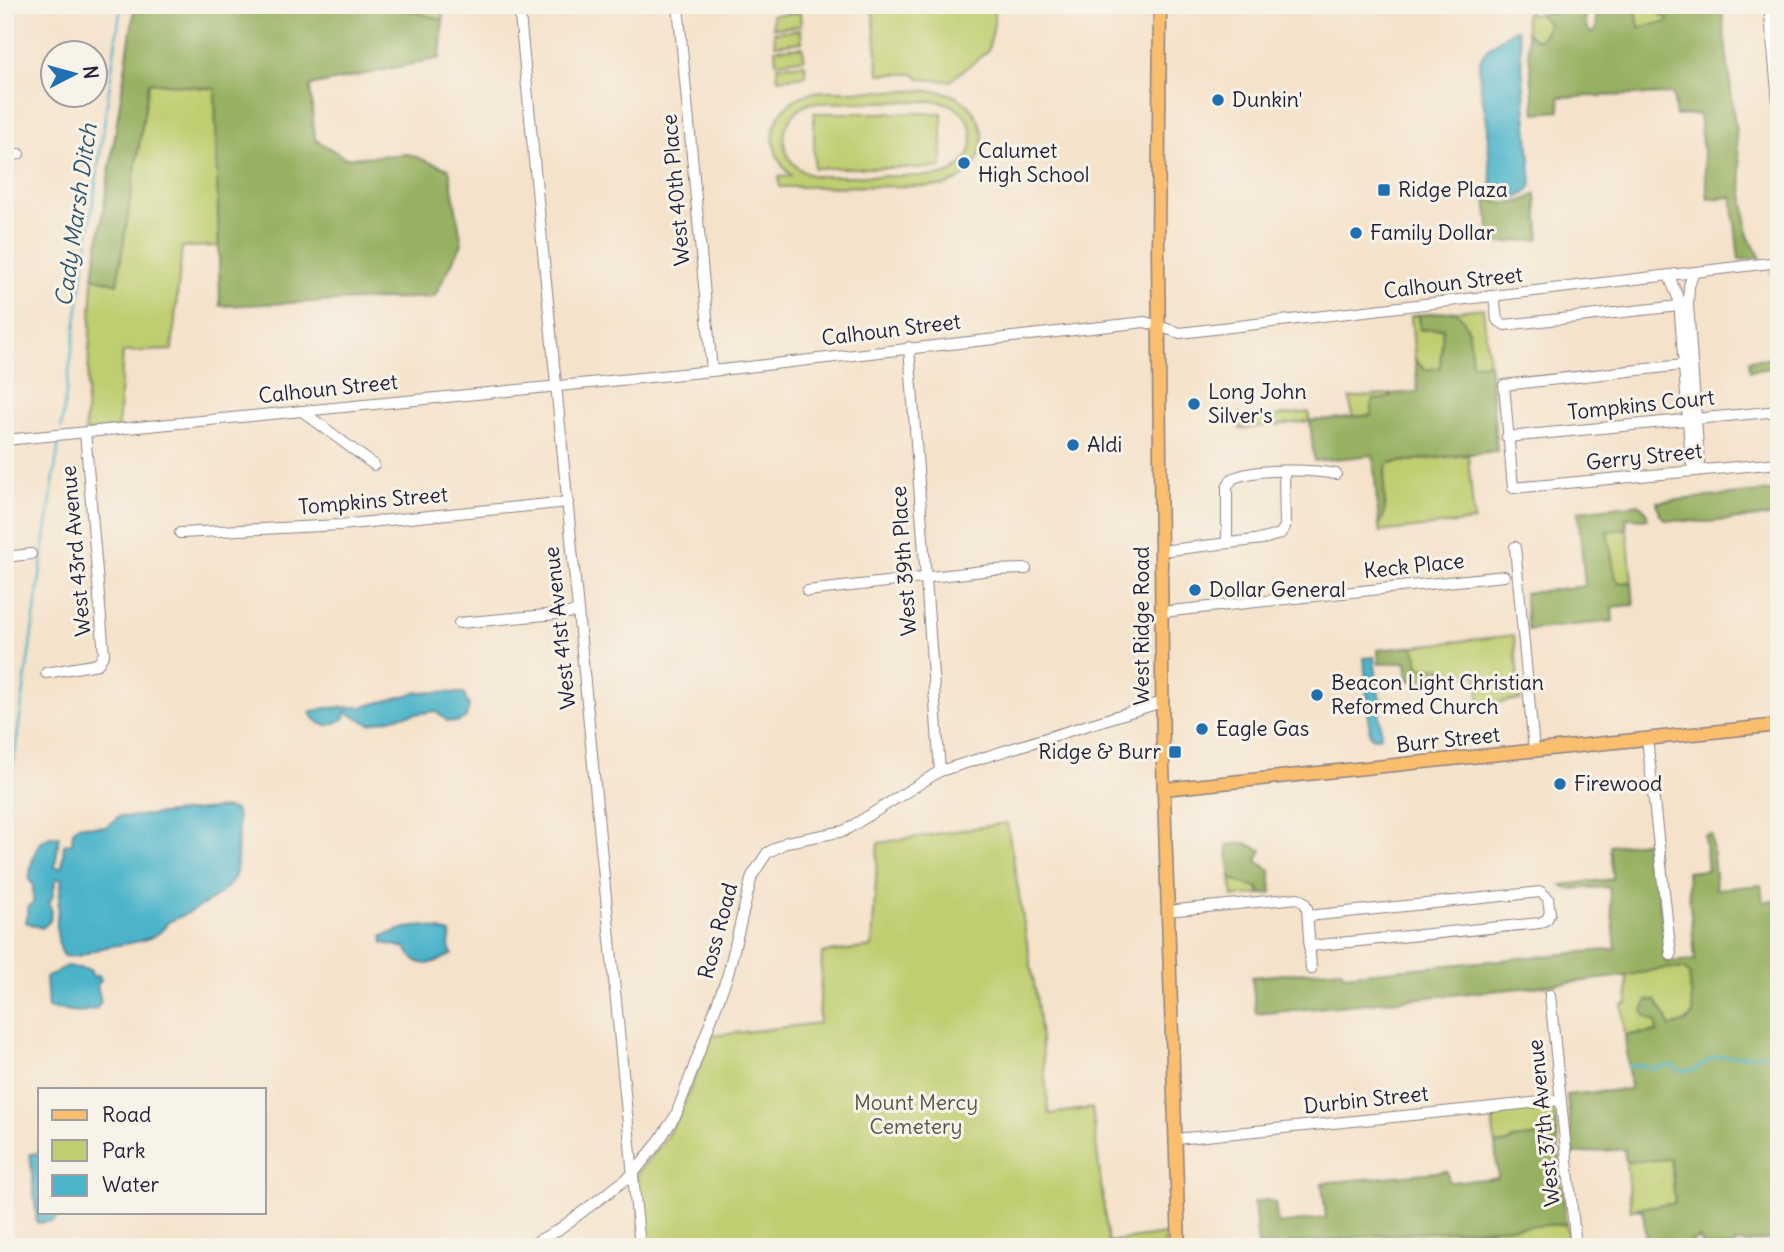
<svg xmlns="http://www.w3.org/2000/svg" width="1784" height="1252" font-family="Delius,sans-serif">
  <rect width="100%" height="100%" fill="#f7f3e8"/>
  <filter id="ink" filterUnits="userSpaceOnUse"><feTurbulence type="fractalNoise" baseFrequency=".0143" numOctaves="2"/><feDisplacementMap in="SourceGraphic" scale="14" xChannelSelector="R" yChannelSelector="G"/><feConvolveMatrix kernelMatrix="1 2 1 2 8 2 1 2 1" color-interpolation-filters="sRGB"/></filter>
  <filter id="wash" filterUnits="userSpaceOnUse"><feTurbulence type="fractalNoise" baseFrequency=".00686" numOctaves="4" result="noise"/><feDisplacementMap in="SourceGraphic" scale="28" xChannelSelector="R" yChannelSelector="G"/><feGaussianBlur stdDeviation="1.57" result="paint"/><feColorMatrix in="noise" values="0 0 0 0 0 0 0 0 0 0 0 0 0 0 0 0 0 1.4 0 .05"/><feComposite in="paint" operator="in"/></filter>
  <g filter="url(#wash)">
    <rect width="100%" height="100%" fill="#f5e2ca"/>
    <g fill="#bfce70" stroke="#707856" stroke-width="2" fill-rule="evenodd">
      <path d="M390,5h51l2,15h-1z"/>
      <path d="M872,5h122v20l-6,26 -38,30 -29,-2 -7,-5h-35z"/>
      <path d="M1635,5h19l2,6 12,8v3l-29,6z"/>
      <path d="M1530,11l1,4 7,-1 10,9 -3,10 -5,6h-5l-8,-6 -2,-18z"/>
      <path d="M800,13l1,13 -28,2 -1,-13z"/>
      <path d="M801,30l1,12 -27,3 -1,-13z"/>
      <path d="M803,47l1,12 -28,3 -1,-13z"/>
      <path d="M805,64l1,12 -28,3 -1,-13z"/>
      <path d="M149,82l66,7 4,157 -37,1 -10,103 -49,2 -5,77 -33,3 8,-155 24,6z"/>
      <path d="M822,91c27,0 54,0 81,0 14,0 30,-2 43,2 25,6 42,33 35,58 -6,19 -20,30 -38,35l-164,1v-10l12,-1c-33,-33 -17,-81 31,-85zM934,101c50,3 51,71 1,75h-121c-38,-10 -40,-58 -4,-73z"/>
      <rect x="814" y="113" width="128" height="55"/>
      <path d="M1483,308l6,55 -17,2 -4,-37 -13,-17z"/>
      <path d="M1419,315l1,15 23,-2 -3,40 -15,2 -10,-10 -4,-44z"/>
      <path d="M1392,394l-19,21 -21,2 -2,-19z"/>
      <path d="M1309,412l1,9 -70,8 -1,-9z"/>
      <path d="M1468,455l6,66 -94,11 -1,-7c13,-16 -2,-43 10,-62z"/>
      <path d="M1609,529h18l5,53 -12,1 -4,-4 -9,-43z"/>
      <path d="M1514,635l6,65 -40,4 -3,-30 -33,4v-8l-21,-2 -4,-3 -5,-19z"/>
      <path d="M1007,823l30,179 12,112 43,-6 16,134 57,-8v13h-523l-5,-74c41,-41 53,-84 74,-137l108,-13 3,-70 50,-6 6,-104z"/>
      <path d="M1231,879l27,9 3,6 -28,3z"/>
      <path d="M1666,968l18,1 5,4 4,42 -7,7 -16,6 -25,-12 11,6 1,10 -32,3 -3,-30 6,-2 -2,-28z"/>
      <path d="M1554,1107l3,27 -44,5 -5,4 -13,2 -3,-31z"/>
      <path d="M1671,1159l4,45 -40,4 -4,3 -5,-49z"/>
      <path d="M1566,1224l3,23h-281l-1,-3 90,-9z"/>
    </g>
    <g fill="#97b162" stroke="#5c6a4e" stroke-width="2">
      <path d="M135,5h255l53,15 -3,38 -130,28 5,53 30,19 63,-4 41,15 13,75 -28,53 -214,9 -5,-217 -66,-7 -32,202 -24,-7z"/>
      <path d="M1577,5h5l4,21 4,6 3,1 4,-5 -2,-16 -4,-7h44l4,22 29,-5v-3l-12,-8 -2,-6h67l27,231 13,22 -22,2 -7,-63 -24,2 -9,-85 -23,2 -3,-22 -114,3 1,14 -25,2 -8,-80 8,6h5l5,-6 3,-10 -10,-9 39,-4z"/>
      <path d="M1536,194l4,45 -49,5 -5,-47c17,10 33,8 50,-3z"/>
      <path d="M1455,311c17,13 15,34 17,53l17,-1 8,88 -108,12c-12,19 3,46 -10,62l-6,-70 -59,6 -4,-40 62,-6v-15l17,-2 3,-4 26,-2 -3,-32 10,10 15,-3 3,-39 -23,2 -1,-15z"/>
      <path d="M1779,357v10l-29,4 -1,-11z"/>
      <path d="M1779,490v25l-72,7 -42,-2 -5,-6 -3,-12z"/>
      <path d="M1639,504l7,7 2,8 -22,-1 1,11 -20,2 9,48 4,4 12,-1 2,23 -22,2 1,14 -85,9 -4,-37 61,-7 -7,-75z"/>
      <path d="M1414,646l5,19 4,3 19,-1 2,11 -36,3 -2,-19 -27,2 -1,-14z"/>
      <path d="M1711,834l5,55 45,-4 2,17 16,-1v337l-31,5 -12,-1 -2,5h-32l-2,-9 -21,9h-44l-1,-5 12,-2 -3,-30 -9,-1 41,-6 -4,-44 -45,3 -2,-13 -51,5 -6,-59 63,-6 -5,-54 32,-3 -1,-10 -11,-6 -2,-5 4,-11 9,1 12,19 2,7 16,-5 7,-7 -4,-42 -5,-4 -18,-1 -41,8 -83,10 -286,28 -4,-37 89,-8 2,6 273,-26 -7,-62 -41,2 -6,-4 51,-6 -3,-33 43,-5 13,121 29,-2 -8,-88 21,-2 -4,-35z"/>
      <path d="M1245,843l17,7 -5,11 13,9 2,23 -11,1 -3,-6 -27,-9 -4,-34z"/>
      <path d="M1557,1134l9,90 -189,11 -89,9v3h-11v-3l-19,2 -4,-44 12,-2 9,3 3,21 48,-6 -4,-35 125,-12 2,11 49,-4 -3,-33 13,-2 5,-4z"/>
    </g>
    <g fill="#4bb4c9" stroke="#366b82" stroke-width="2">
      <path d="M1514,29h3l3,13 12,142c-5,17 -35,19 -41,2l1,-3c-4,-18 -3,-36 -4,-54 -2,-19 -13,-55 -7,-71 5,-11 24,-22 33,-29z"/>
      <path d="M1374,657l5,40 2,2 -2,1 2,36 -8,2 -3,-3 -6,-77z"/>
      <path d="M419,692l44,1 6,13 -3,11 -8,5 -11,-1 -11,-10 -35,5 -31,8 -24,-12 -1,6c-16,10 -25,11 -35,-6l16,-4 36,-1z"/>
      <path d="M225,808l10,2 3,9c-1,17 1,39 -3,56 -4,18 -50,40 -67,47 -12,23 -44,20 -66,26 -16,4 -20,10 -38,8 -13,-21 -5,-53 -2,-77l-6,-1 -4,20 -3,5 2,6 -1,12 -8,7 -16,-6 2,-15 5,-4v-19l-4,-4c3,-20 5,-44 30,-44l-4,31 7,1 2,-23 8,-2 1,-12 6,-6 27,2 13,-11 9,1z"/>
      <path d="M424,926l27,7 -2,13 3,8c-20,11 -34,17 -46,-6l-23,-5 -1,-7 24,-8z"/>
      <path d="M66,966l24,4 3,7 6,-2 2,5 -4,6 4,15 -5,8 -16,3 -32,-4 -2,-30z"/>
      <path d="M40,1153v59h17v5l-3,4 -17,2 -7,-69z"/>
    </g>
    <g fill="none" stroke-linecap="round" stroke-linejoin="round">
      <g stroke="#4bb4c9" stroke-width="2.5">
        <path d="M1770,272l9,-1"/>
        <path d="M61,428l60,-423"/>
        <path d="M5,824l54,-383"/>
        <path d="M1628,1067l11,-2 15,4 17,-4 10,6 13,-1 20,-13 65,-3"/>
      </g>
    </g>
  </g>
  <g filter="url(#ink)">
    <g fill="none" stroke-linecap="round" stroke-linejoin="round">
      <defs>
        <g id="minor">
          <path d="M519,5l121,1242"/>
          <path d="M678,5l34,366"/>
          <path d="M1769,5l10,108"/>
          <path d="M5,156l14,-2"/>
          <path d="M1693,273l-4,13 -1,19 11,157 -2,9"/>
          <path d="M1669,276l10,24 12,162 5,6"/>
          <path d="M1494,297l3,23 8,5 174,-19"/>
          <path d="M909,347l31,424"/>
          <path d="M1692,364l-188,21 9,103 266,-25"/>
          <path d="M302,411l72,54"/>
          <path d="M1507,437l272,-26"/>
          <path d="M5,440l707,-69 433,-49 35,11 599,-71"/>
          <path d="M180,533l160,-8 228,-23"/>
          <path d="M1227,543v-55l5,-9c23,-11 79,-10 104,-5"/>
          <path d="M1515,547l19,203"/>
          <path d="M1161,551l102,-12 17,-5 5,-7 -1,-55"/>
          <path d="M5,557l26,-3"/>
          <path d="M807,591l185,-21 34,-1"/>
          <path d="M1162,612l342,-36"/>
          <path d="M459,623l119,-11"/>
          <path d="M46,673l52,-9 6,-10 -19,-222"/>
          <path d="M1647,738l24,217"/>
          <path d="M1167,911l131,-13 6,4 3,6 4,61"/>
          <path d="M1308,916l233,-24 7,6 2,15 -3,6 -7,4 -231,23"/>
          <path d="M1550,995l26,252"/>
          <path d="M1176,1139l385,-39"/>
          <path d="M527,1247l31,-17 75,-56 23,-29 20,-30 52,-141 24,-98 15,-23 20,-11 57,-11 96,-60 222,-69"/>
        </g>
        <g id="major">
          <path d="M1160,5l-2,245 5,514 16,483"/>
          <path d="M1164,789l615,-64"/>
        </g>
      </defs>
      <use href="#minor" stroke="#8c8282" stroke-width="12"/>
      <use href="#major" stroke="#8c8282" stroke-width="15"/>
      <use href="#minor" stroke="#fff" stroke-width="10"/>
      <use href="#major" stroke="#fabe6e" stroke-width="12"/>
    </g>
  </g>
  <g fill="#1f6fb2" stroke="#f7f3e8" stroke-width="2.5">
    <circle cx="1218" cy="100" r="7"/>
    <circle cx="964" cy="163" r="7"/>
    <rect x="1377" y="183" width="14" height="14" rx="3.5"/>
    <circle cx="1356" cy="233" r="7"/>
    <circle cx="1194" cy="404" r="7"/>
    <circle cx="1073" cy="445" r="7"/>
    <circle cx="1195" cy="590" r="7"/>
    <circle cx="1317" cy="695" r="7"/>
    <circle cx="1202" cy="729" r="7"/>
    <rect x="1168" y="745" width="14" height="14" rx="3.5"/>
    <circle cx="1560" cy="784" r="7"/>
  </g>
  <g text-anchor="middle" stroke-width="6" stroke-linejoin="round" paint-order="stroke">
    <g font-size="21" fill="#22223b" stroke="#f7f3e8" text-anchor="start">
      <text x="1232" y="107">Dunkin'</text>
      <text x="978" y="158">Calumet<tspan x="978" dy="24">High School</tspan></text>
      <text x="1398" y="197">Ridge Plaza</text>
      <text x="1370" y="240">Family Dollar</text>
      <text x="1208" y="399">Long John<tspan x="1208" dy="24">Silver's</tspan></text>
      <text x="1087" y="452">Aldi</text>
      <text x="1209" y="597">Dollar General</text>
      <text x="1331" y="690">Beacon Light Christian<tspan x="1331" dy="24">Reformed Church</tspan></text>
      <text x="1216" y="736">Eagle Gas</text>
      <text x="1161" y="759" text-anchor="end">Ridge &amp; Burr</text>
      <text x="1574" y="791">Firewood</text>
    </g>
    <g font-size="21" fill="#22223b" stroke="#f7f3e8">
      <text transform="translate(676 190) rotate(-95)" y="7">West 40th Place</text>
      <text transform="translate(1453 283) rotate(-7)" y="7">Calhoun Street</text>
      <text transform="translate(891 330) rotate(-7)" y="7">Calhoun Street</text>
      <text transform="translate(328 389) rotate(-6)" y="7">Calhoun Street</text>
      <text transform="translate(1641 405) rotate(-6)" y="7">Tompkins Court</text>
      <text transform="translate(1644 457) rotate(-6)" y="7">Gerry Street</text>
      <text transform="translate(373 501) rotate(-5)" y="7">Tompkins Street</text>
      <text transform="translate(76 551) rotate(-95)" y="7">West 43rd Avenue</text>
      <text transform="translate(904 561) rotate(-94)" y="7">West 39th Place</text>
      <text transform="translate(1414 566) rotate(-6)" y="7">Keck Place</text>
      <text transform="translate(1142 626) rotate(-90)" y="7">West Ridge Road</text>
      <text transform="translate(560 628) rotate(-96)" y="7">West 41st Avenue</text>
      <text transform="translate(1448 740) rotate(-6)" y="7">Burr Street</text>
      <text transform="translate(718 931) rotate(-75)" y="7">Ross Road</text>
      <text transform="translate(1366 1100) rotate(-6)" y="7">Durbin Street</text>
      <text transform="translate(1544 1123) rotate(-96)" y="7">West 37th Avenue</text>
    </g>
    <g font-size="21" fill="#51564b" stroke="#f7f3e8">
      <text x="916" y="1110">Mount Mercy<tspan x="916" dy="24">Cemetery</tspan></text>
    </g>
    <g font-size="23" font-style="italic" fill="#30556d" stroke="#f7f3e8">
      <text transform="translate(76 215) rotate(-82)" y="8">Cady Marsh Ditch</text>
    </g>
  </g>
  <rect width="1784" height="1252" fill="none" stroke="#f7f3e8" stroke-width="28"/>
  <rect x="38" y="1088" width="228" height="126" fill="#f7f3e8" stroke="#a29fa3" stroke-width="2"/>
  <rect x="52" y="1110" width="35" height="10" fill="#fabe6e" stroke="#a29fa3" stroke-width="2"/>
  <text x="102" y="1122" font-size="21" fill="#22223b">Road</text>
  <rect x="52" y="1140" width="35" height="21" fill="#bfce70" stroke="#a29fa3" stroke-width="2"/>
  <text x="102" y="1158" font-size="21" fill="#22223b">Park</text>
  <rect x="52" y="1175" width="35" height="21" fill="#4bb4c9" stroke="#a29fa3" stroke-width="2"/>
  <text x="102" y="1192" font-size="21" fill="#22223b">Water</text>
  <g transform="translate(74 74) rotate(84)"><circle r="33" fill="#f7f3e8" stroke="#a29fa3" stroke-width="2"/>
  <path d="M0-5L12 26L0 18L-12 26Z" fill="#1f6fb2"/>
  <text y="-10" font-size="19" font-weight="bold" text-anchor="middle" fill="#22223b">N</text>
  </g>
</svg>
